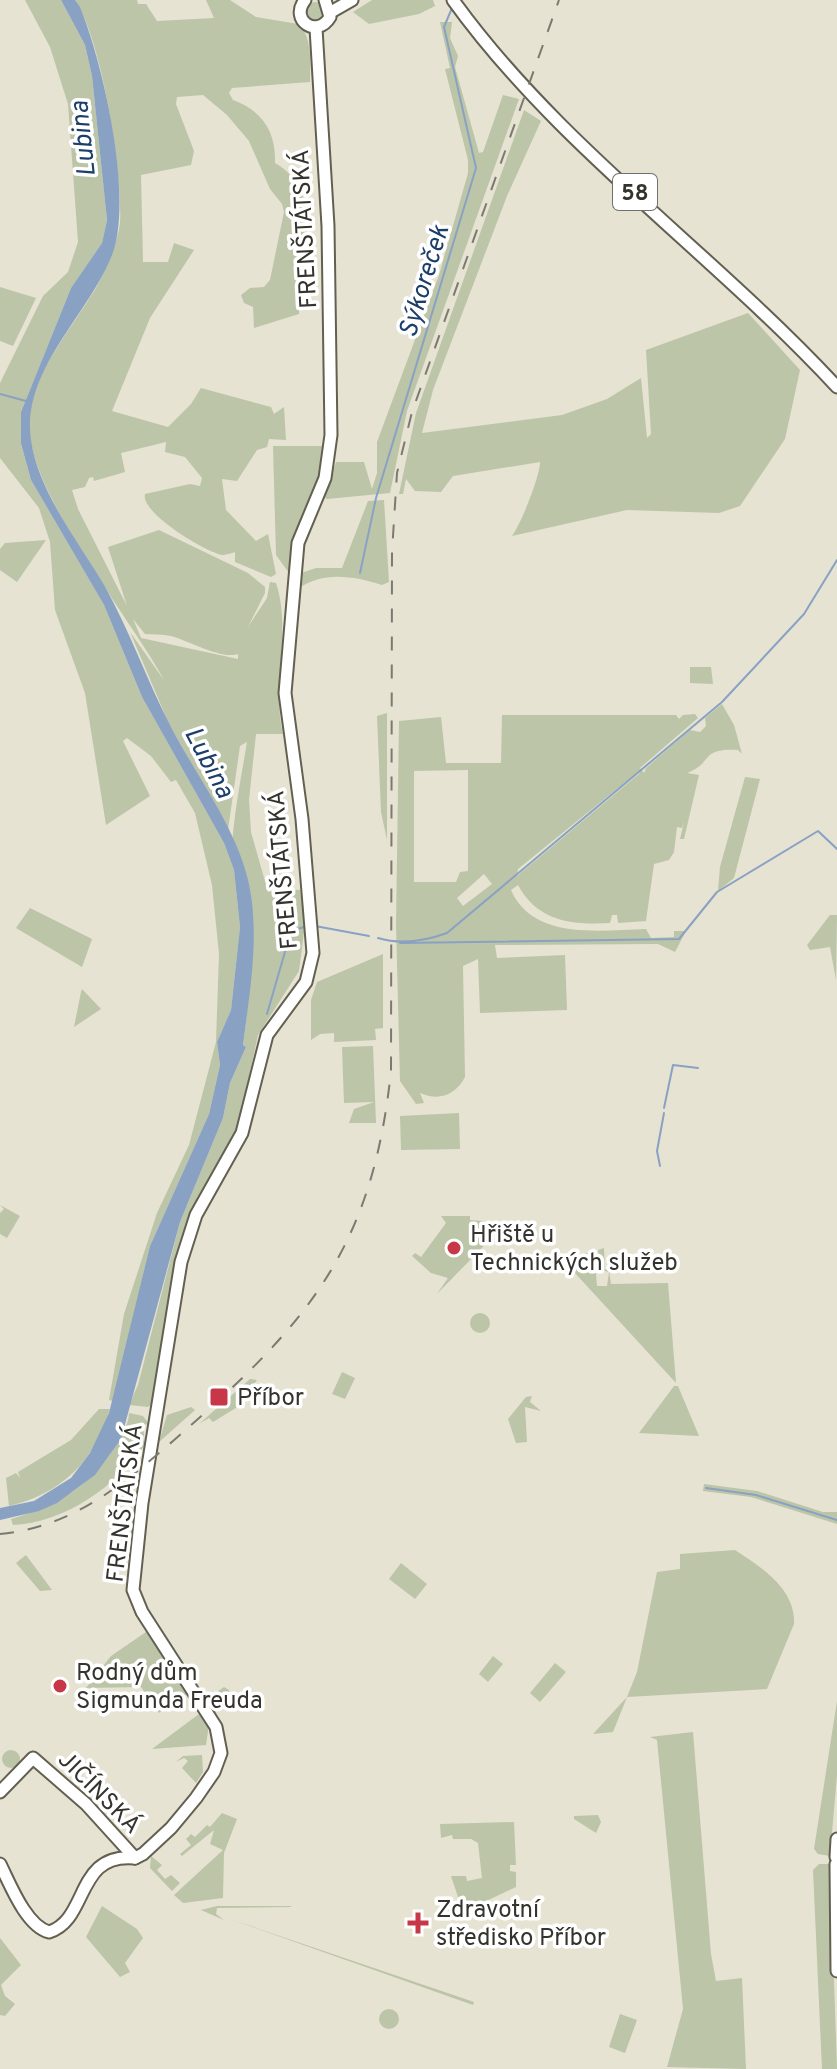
<svg xmlns="http://www.w3.org/2000/svg" width="837" height="2069" font-family="Overpass,sans-serif">
  <rect width="100%" height="100%" fill="#e6e3d3"/>
  <g fill="#bcc5a7" fill-rule="evenodd">
    <path d="M25,0h36l24,45 7,31 15,144 -5,23 -31,45 -50,124v33l10,35 73,125 38,92 82,146 10,27 6,57 -9,83 -14,32 3,23 -11,49 -59,132 -37,155 -4,-1 15,-86 33,-101 32,-68 27,-103 3,-88 -7,-69 -17,-72 -19,-33 -5,2 -20,-26 -24,-18 -4,3 27,55 -44,29 -21,-132 -30,-83 -5,-68 -11,-34 -39,-50v-75l43,-87 25,-24 10,-30 -10,-138 -18,-57z"/>
    <path d="M75,0h62l1,4h8l11,17 57,-3 -8,-18h24l26,17 42,7c15,13 12,39 12,58l-78,6 -3,5 4,7c30,11 43,32 42,63 53,30 24,101 24,151l-45,14 -1,-21 -9,-4 -3,-8 9,-7 14,-1 6,-7 14,-68 -2,-8 -12,-15 -21,-48 -22,-26 -24,-20 -26,2 -1,7 18,47 -3,14 -50,10 2,87h25l6,-19 20,7 -44,68 -38,93 56,16 23,-23 10,-16 70,19 3,7 10,-7 2,33 -17,-1 -2,8 -10,3 -20,31 -15,-2 4,31 30,31 12,-7 8,40 -5,3 -36,-15v-10c-3,1 -10,3 -13,3 -19,-4 -82,-43 -77,-61l45,-10 10,2 2,-8 -17,-21 -20,-5 1,-10 -45,11 4,19 -31,9 -1,-4 -4,1 -4,9 -13,3 6,19 49,97 -19,-59 51,-17 89,43 17,14v6l-17,34 19,-29 3,-16 6,1c16,48 -5,102 7,151h-27l-7,66 2,32 17,60 8,-4 24,2 5,34 -6,47 -41,64 -15,69 16,-65 14,-24 -35,117 -39,69 -44,201 -7,5 -19,-2 9,-20 42,-163 43,-104 7,-35 16,-36 -3,-2c7,-51 12,-102 7,-153 -2,-20 -20,-40 -17,-59 3,-30 9,-61 14,-91l-7,4 -12,84 -59,-106 -39,-92 34,48c-34,-64 -144,-195 -135,-267 4,-40 48,-92 68,-127 8,-16 21,-45 23,-63 3,-49 -18,-183 -45,-223zM133,619l12,15c9,1 17,0 26,2 16,4 51,24 67,18v5l-97,-21z"/>
    <path d="M372,0h61l2,6 -16,8 -50,10 -16,-12z"/>
    <circle cx="315" cy="12" r="10"/>
    <path d="M440,22h12l-2,16 8,18 -3,11 24,86 4,-1 20,-57 16,4 -112,312 -17,82 -63,6 -3,-2 12,-35h28l8,27 5,-16v-31l62,-167 29,-102v-13l-23,-91 5,-1z"/>
    <path d="M524,110l17,11 -34,75 -74,194 -11,43 140,-18 45,-16 34,-21 6,60 4,-4 -5,-84 102,-37 52,57 -15,69 -45,67 -21,7 -92,-3 -115,26c10,-14 28,-60 28,-74l-87,14 -12,16 -26,-1 -9,-12 -3,15h-4l17,-81z"/>
    <path d="M0,287l36,11 -23,48 -13,-5z"/>
    <path d="M273,446h50l-6,36 -26,59 -2,32 -13,-18z"/>
    <path d="M384,500l5,82 -7,3c-29,-9 -59,-14 -84,4v-15l18,-6h26l26,-67z"/>
    <path d="M46,540l-29,42 -17,-12v-21l5,-6z"/>
    <path d="M690,667h21l2,17 -23,-1z"/>
    <path d="M722,704l12,21 8,29 -4,-4c-39,-2 -24,13 -51,23l12,2 -15,64h-4l4,-17 -2,6 -5,-1 -3,25 -5,8 -15,4 -8,57 -28,2 -1,-8h-5l-2,8c-38,2 -72,-1 -92,-38l-7,5c22,51 90,40 135,39l5,9 23,-1v-6h12l-11,21 -17,-8 -163,1 2,13 68,-3 2,55 -87,3 -2,-54 -15,7 2,111c-10,19 -27,24 -45,16l4,10 -8,1 -16,-23 -4,-156 3,-204 42,-4 5,46h55l1,-48h174l3,4 4,-4 12,-1 3,4 -58,50 4,5 2,-5 44,-38 10,2 6,-6 -1,-8zM468,770v101l-8,1 -4,10h-42v-111zM639,771l1,2 -123,103 1,-7zM484,874l8,10 -29,22 -6,-8z"/>
    <path d="M387,713v127l-6,-28 -4,-96z"/>
    <path d="M745,777l15,2 -26,99 -16,13 2,-24z"/>
    <path d="M30,908l62,31 -10,28 -66,-39z"/>
    <path d="M830,915h7l-1,65 -6,-33 -20,3 -3,-5z"/>
    <path d="M383,954v74l-8,1 1,11 -42,2v-9l-14,1 -9,6v-40l6,-18z"/>
    <path d="M82,989l19,20 -27,18 7,-35z"/>
    <path d="M373,1046l3,77h-27l5,-14 20,-7 -30,1 -2,-56z"/>
    <path d="M459,1113l1,36 -59,1 -1,-34z"/>
    <path d="M0,1205l20,11 -13,22 -7,-4v-21l4,-4z"/>
    <path d="M441,1216h29v4l36,3 -69,71 11,-16 -17,-5 -19,-17 3,-3 6,4 25,-34z"/>
    <path d="M604,1248l1,21 4,1 2,14 57,-1 8,100 -113,-123 31,-9 3,35h10l2,-14 -8,-2 -3,-20z"/>
    <circle cx="480" cy="1323" r="10"/>
    <path d="M342,1372l13,6 -10,21 -13,-5z"/>
    <path d="M250,1379l7,1 -18,26 -26,16 -4,-4 -10,6z"/>
    <path d="M674,1386h4l21,50 -60,-3z"/>
    <path d="M532,1396l-2,6 11,9 -16,-4 2,35 -11,1 -8,-24 18,-22z"/>
    <path d="M191,1407l4,3 -36,32 8,-27z"/>
    <path d="M99,1409h11c-15,52 -49,85 -101,97l-3,-28 10,-5 4,5 -2,-6 53,-32z"/>
    <path d="M129,1413l14,3 6,8 -6,1 2,20c-29,42 -82,78 -132,80l-2,-6c45,-13 85,-35 106,-77 5,-9 12,-18 12,-29z"/>
    <path d="M704,1484l53,7 66,21h14v12l-86,-27 -48,-6z"/>
    <path d="M735,1550c26,17 61,39 59,74l-27,65 -140,8 -14,35 -20,2 34,-37 10,-25 20,-100 23,-3v-15z"/>
    <path d="M26,1555l26,35 -12,1 -24,-28z"/>
    <path d="M401,1563l26,21 -12,15 -26,-20z"/>
    <path d="M146,1632l63,92 -3,21 -54,4 47,-35 -13,-19 -8,1 -19,17 -18,-26 -55,1 25,-32z"/>
    <path d="M493,1656l10,8 -15,18 -9,-8z"/>
    <path d="M555,1663l11,9 -26,30 -10,-9z"/>
    <path d="M224,1687l5,3v16l-9,-3 -6,3 7,22 -15,-28z"/>
    <path d="M837,1701v74l-7,81 -12,-2 -4,-5z"/>
    <path d="M693,1732l18,222 5,27 26,-3 4,91 -79,-2 16,-58 -26,-269 -7,-3z"/>
    <circle cx="11" cy="1759" r="9"/>
    <path d="M202,1755l1,17 -7,11 -14,-15 6,-7 -4,-3 -8,4 7,-6z"/>
    <path d="M222,1813l15,6 -13,34 -1,45 -40,5 -9,-8 49,-45 -13,-6 4,-14 -32,26 -2,-2 11,-9 -5,-6 5,-5 4,3 12,-12 3,2z"/>
    <path d="M598,1815l3,7 -5,11 -22,-14v-3z"/>
    <path d="M514,1822l2,43h-6v6l6,1v15l-53,25 -12,-36h15l1,5 15,-3 -4,-35 -7,-4h-18l-1,-4 -11,3 -1,-14z"/>
    <path d="M151,1856l11,9 -5,5 8,9 6,-4 9,8 -8,8 -22,-23z"/>
    <path d="M819,1864h11l7,205h-15l-9,-199z"/>
    <path d="M102,1906l35,23 6,9 -18,25 5,9 -10,5 -34,-40z"/>
    <path d="M217,1906h74v1l-74,1 -1,6 8,6 -23,-10z"/>
    <path d="M230,1919l244,83 -1,3z"/>
    <path d="M0,1938l21,27 -20,20 4,11 10,8 -10,12 -5,-1z"/>
    <circle cx="389" cy="2019" r="10"/>
    <path d="M620,2014l17,6 -12,33 -16,-6z"/>
  </g>
  <path fill="#89a2c3" d="M61,0h14l5,7c23,56 54,191 32,248 -24,61 -91,116 -81,185 7,51 47,101 73,145 26,46 43,96 67,142 25,48 63,98 76,149 14,53 3,115 -4,169l3,2 -16,36 -7,35 -43,104 -59,217 -26,36 -38,28 -18,8 -39,9v-12l34,-7 37,-23 19,-25 19,-40 41,-167 59,-132 11,-49 -3,-23 14,-32 9,-83 -6,-57 -10,-27 -82,-146 -38,-92 -73,-125 -10,-36v-32l50,-124 31,-45 5,-23 -15,-144 -7,-31z"/>
  <g fill="none" stroke-linecap="round" stroke-linejoin="round">
    <g stroke="#89a2c3" stroke-width="2">
      <path d="M0,394l26,7"/>
      <path d="M360,573l16,-75 100,-330 -32,-141 8,-19"/>
      <path d="M315,926l54,10"/>
      <path d="M378,938c23,7 47,3 69,-5l275,-231 82,-88 33,-54"/>
      <path d="M400,943l279,-4 38,-47 101,-61 19,18"/>
      <path d="M267,1014l24,-83 13,-4"/>
      <path d="M664,1108l9,-43 25,3"/>
      <path d="M660,1166l-3,-15 7,-38"/>
      <path d="M706,1488l50,7 81,25"/>
    </g>
    <defs>
      <g id="major">
        <path d="M305,0c-16,20 12,39 25,17l-5,-17"/>
        <path d="M453,0c105,146 262,255 384,387"/>
        <path d="M331,12l21,-12"/>
        <path d="M0,1792l33,-34 53,46 49,54"/>
        <path d="M836,1857l1,-18"/>
        <path d="M135,1858l8,-4 28,-26 25,-30 18,-26 7,-19 -5,-26 -74,-115 -9,-22 9,-87 39,-241 15,-47 46,-82 25,-98 39,-53 7,-29 -11,-134 -17,-126 13,-150 27,-65 6,-43 -3,-209 -12,-198"/>
        <path d="M0,1864c10,20 26,62 49,68 40,-12 26,-80 86,-74"/>
        <path d="M836,1864l1,107"/>
      </g>
    </defs>
    <use href="#major" stroke="#636052" stroke-width="15"/>
    <use href="#major" stroke="#fff" stroke-width="11"/>
    <path stroke="#7c7a70" stroke-width="2" stroke-dasharray="14 14" stroke-linecap="butt" d="M0,1534c72,-7 121,-48 173,-93 133,-116 199,-189 218,-370l1,-519 5,-79 15,-61 147,-412"/>
  </g>
  <g fill="#c73747" stroke="#fff" stroke-width="3">
    <circle cx="454" cy="1248" r="8"/>
    <rect x="209" y="1387" width="20" height="20" rx="4"/>
    <circle cx="60" cy="1686" r="8"/>
    <path d="M414 1911h8v8h8v8h-8v8h-8v-8h-8v-8h8z"/>
  </g>
  <g text-anchor="middle" stroke-width="7" stroke-linejoin="round" paint-order="stroke">
    <rect fill="#fff" stroke="#71706c" stroke-width="2" x="613" y="174" width="44" height="36" rx="6"/>
    <g font-size="22" font-weight="bold" fill="#34332d">
      <text x="635" y="200">58</text>
    </g>
    <g font-size="24" fill="#34332d" stroke="#fff">
      <text transform="translate(304 229) rotate(-93)" y="8">FRENŠTÁTSKÁ</text>
      <text transform="translate(282 870) rotate(-95)" y="8">FRENŠTÁTSKÁ</text>
      <text transform="translate(124 1503) rotate(-83)" y="8">FRENŠTÁTSKÁ</text>
      <text transform="translate(100 1792) rotate(45)" y="8">JIČÍNSKÁ</text>
    </g>
    <g font-size="24" fill="#34332d" stroke="#fff" text-anchor="start">
      <text x="470" y="1242">Hřiště u<tspan x="470" dy="28">Technických služeb</tspan></text>
      <text x="237" y="1405">Příbor</text>
      <text x="76" y="1680">Rodný dům<tspan x="76" dy="28">Sigmunda Freuda</tspan></text>
      <text x="436" y="1917">Zdravotní<tspan x="436" dy="28">středisko Příbor</tspan></text>
    </g>
    <g font-size="26" font-style="italic" fill="#1c3e6a" stroke="#fff">
      <text transform="translate(82 139) rotate(-96)" y="9">Lubina</text>
      <text transform="translate(423 281) rotate(-73)" y="9">Sýkoreček</text>
      <text transform="translate(210 762) rotate(62)" y="9">Lubina</text>
    </g>
  </g>
</svg>
